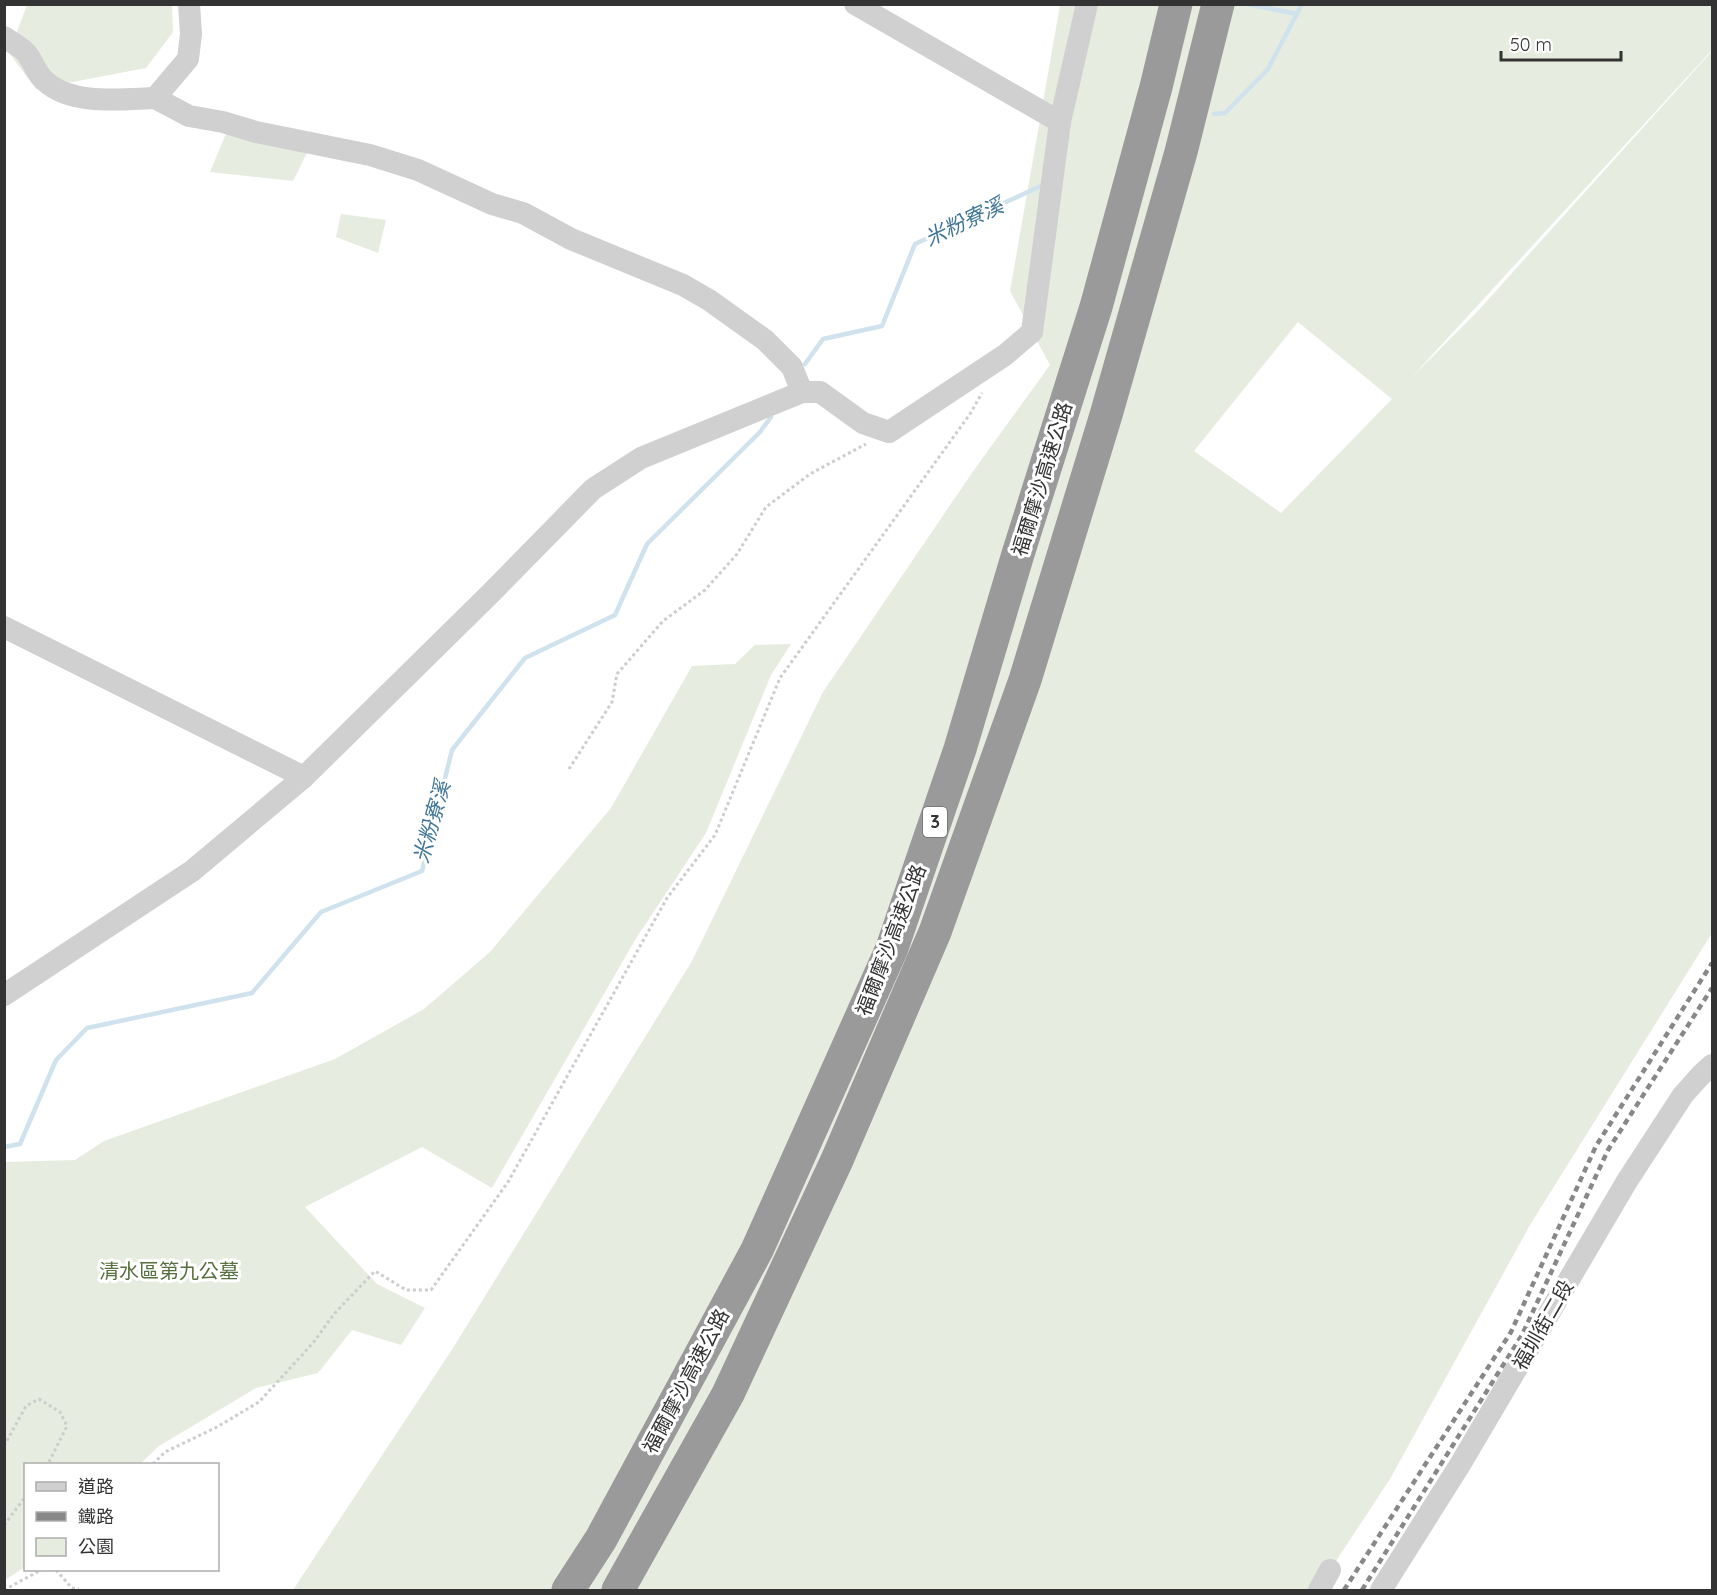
<svg xmlns="http://www.w3.org/2000/svg" width="1717" height="1595" font-family="Quicksand,'Noto Sans TC',sans-serif">
  <rect width="100%" height="100%" fill="#fff"/>
  <g fill="#e6ecdf" fill-rule="evenodd">
    <path d="M27,5h145l1,27 -27,36 -110,21 -27,-36z"/>
    <path d="M1060,5h652v45l-301,328 66,-66 235,-261v882l-182,292 -140,254 -73,111h-1024l160,-242 239,-387 131,-269 151,-222 76,-105 -40,-74zM1298,322l94,77 -111,114 -87,-62z"/>
    <path d="M228,129l81,20 -16,32 -83,-9z"/>
    <path d="M341,214l45,6 -8,33 -42,-16z"/>
    <path d="M791,644l-20,31 -65,158 -71,107 -143,248 -70,-41 -117,60 72,77 48,24 -24,37 -49,-15 -34,43 -62,15 -97,58 -19,18h-114l-1,103 -20,13v-418l70,-2 29,-19 231,-82 89,-50 66,-57 121,-144 81,-142 43,-2 20,-19z"/>
  </g>
  <g fill="none" stroke-linecap="round" stroke-linejoin="round">
    <g stroke="#cfe2ee" stroke-width="4.5">
      <path d="M1247,4l50,10"/>
      <path d="M1214,114l11,-1 43,-44 34,-65"/>
      <path d="M805,364l18,-25 59,-13 33,-82 128,-59"/>
      <path d="M4,1147l16,-3 36,-84 31,-32 165,-35 69,-81 101,-41 30,-121 73,-92 90,-43 32,-71 113,-112 11,-15"/>
    </g>
    <g stroke="#cdcdcd" stroke-width="3" stroke-dasharray="3 3" stroke-linecap="butt">
      <path d="M569,769l43,-67 5,-28 46,-53 42,-31 32,-36 29,-47 44,-33 56,-30"/>
      <path d="M4,1446l22,-40 13,-7 21,13 7,14 -19,38"/>
      <path d="M153,1464l12,-12 52,-25 42,-25 54,-59 21,-29 41,-43 31,19h25l77,-108 159,-284 48,-63 65,-157 190,-264 12,-21"/>
      <path d="M4,1525l22,-29"/>
      <path d="M56,1570l16,18 7,1"/>
      <path d="M4,1590l37,-20"/>
    </g>
    <g stroke="#d0d0d0" stroke-width="22">
      <path d="M855,4l205,118"/>
      <path d="M4,37c7,5 18,10 23,17 7,9 9,19 18,27 27,25 77,18 110,17l33,-39 3,-25 -2,-30"/>
      <path d="M155,98l34,18 34,6 33,10 114,23 48,15 74,34 31,9 48,26 112,46 26,15 56,40 27,27 10,25"/>
      <path d="M4,627l300,150"/>
      <path d="M4,995l188,-124 112,-94 187,-184 102,-104 48,-31 161,-66h18l43,31 26,9 116,-77 27,-23 28,-210 27,-118"/>
      <path d="M1319,1590l11,-20"/>
      <path d="M1381,1590l80,-127 166,-282 56,-86 18,-20 11,-10"/>
    </g>
    <g stroke="#9a9a9a" stroke-width="33">
      <path d="M568,1590l33,-51 156,-289 135,-302 68,-199 58,-195 78,-247 60,-220 20,-83"/>
      <path d="M618,1590l110,-196 109,-234 98,-228 90,-252 81,-265 75,-263 37,-148"/>
    </g>
    <g stroke="#888" stroke-width="4.5" stroke-dasharray="6 4.5" stroke-linecap="butt">
      <path d="M1344,1590l167,-258 85,-186 116,-183"/>
      <path d="M1362,1590l160,-255 86,-185 104,-162"/>
    </g>
  </g>
  <g text-anchor="middle" stroke-width="6" stroke-linejoin="round" paint-order="stroke">
    <rect fill="#fff" stroke="#707070" stroke-width="1.5" x="923" y="807" width="24" height="30" rx="4.5"/>
    <g font-size="18" font-weight="bold" fill="#333">
      <text x="935" y="828">3</text>
    </g>
    <g font-size="20" fill="#333" stroke="#fff">
      <text transform="translate(1042 479) rotate(-73)" y="7">福爾摩沙高速公路</text>
      <text transform="translate(891 940) rotate(-69)" y="7">福爾摩沙高速公路</text>
      <text transform="translate(1543 1325) rotate(-60)" y="7">福圳街二段</text>
      <text transform="translate(686 1381) rotate(-62)" y="7">福爾摩沙高速公路</text>
    </g>
    <g font-size="20" fill="#56703f" stroke="#fff">
      <text x="169" y="1278">清水區第九公墓</text>
    </g>
    <g font-size="21" font-style="italic" fill="#3f7597" stroke="#fff">
      <text transform="translate(964 222) rotate(-25)" y="7">米粉寮溪</text>
      <text transform="translate(432 822) rotate(-74)" y="7">米粉寮溪</text>
    </g>
  </g>
  <rect width="1717" height="1595" fill="none" stroke="#333333" stroke-width="12"/>
  <rect x="24" y="1463" width="195" height="108" fill="#ffffff" stroke="#adadad" stroke-width="1.5"/>
  <rect x="36" y="1482" width="30" height="9" fill="#d0d0d0" stroke="#adadad" stroke-width="1.5"/>
  <text x="78" y="1493" font-size="18" fill="#333333">道路</text>
  <rect x="36" y="1512" width="30" height="9" fill="#888888" stroke="#adadad" stroke-width="1.5"/>
  <text x="78" y="1523" font-size="18" fill="#333333">鐵路</text>
  <rect x="36" y="1538" width="30" height="18" fill="#e6ecdf" stroke="#adadad" stroke-width="1.5"/>
  <text x="78" y="1553" font-size="18" fill="#333333">公園</text>
  <path d="M1501 51v9h120v-9" fill="none" stroke="#333333" stroke-width="3"/>
  <text x="1510" y="51" font-size="18" fill="#333333" stroke="#ffffff" stroke-width="4.5" paint-order="stroke">50 m</text>
</svg>
